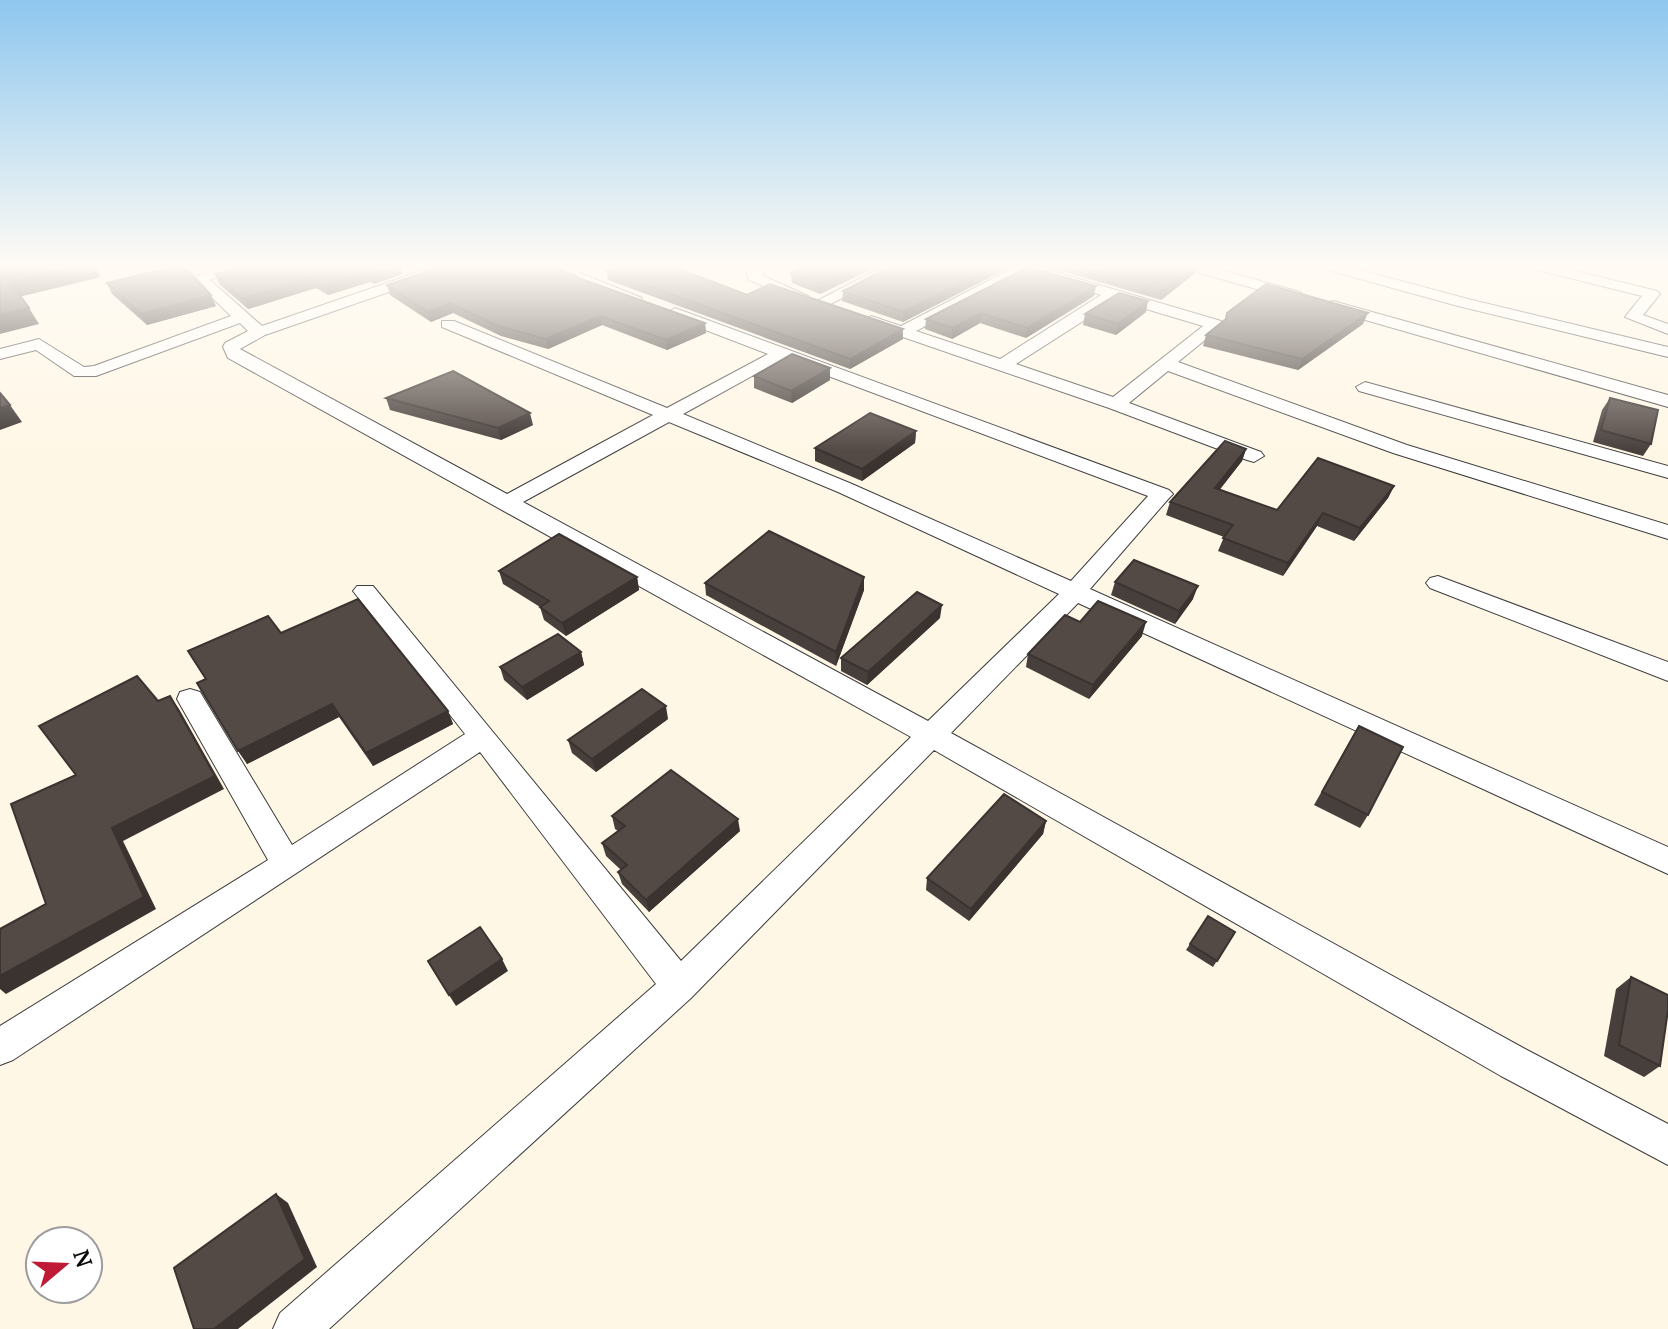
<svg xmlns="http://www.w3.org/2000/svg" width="1668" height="1329" font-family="'PT Serif',serif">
  <rect width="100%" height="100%" fill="#fff7e6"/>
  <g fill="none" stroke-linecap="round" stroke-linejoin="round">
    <defs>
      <g id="street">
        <path d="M216,266h23l-29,14 52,46 174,-60h21l-2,3 -190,66 -25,14 267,145 146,-79 -211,-88v-6h12l213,87 101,-54 -99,-38 -2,-3 8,-5 494,182 4,4 -4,4 -79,91 578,258v27l-590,-271 -127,130 576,317 141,74v41l-167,-89 -567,-326 -243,248 -362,331h-56l7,-16 376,-329 -176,-232 -467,308 -13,5v-39l268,-166 -91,-161 3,-7 10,-3 10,3 92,153 173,-111 -112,-143 4,-5h16l308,375 230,-224 -683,-379 -5,-11 2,-4 23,-12 -8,-8 -144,53h-22l-38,-26 -36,9v-10l39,-10 45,28 10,-1 137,-50 -37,-36 11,-11zM783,359l365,137 -77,85 -219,-97 -169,-70zM669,422l169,70 221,102 -131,127 -405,-219z"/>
        <path d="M560,266h14v3l6,4 62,25 -8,5 -5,-2 -59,-22 -9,-5z"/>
        <path d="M755,266h18l-12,9 47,21 -3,3h-10l-46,-19 -2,-8z"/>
        <path d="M884,266h18l-75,40 -6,2 -8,-5z"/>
        <path d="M1017,266h18l186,55v6l-43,35 229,83 261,80v14l-275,-86 -225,-82 -39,32 132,49 3,4 -10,6 -7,-2 -138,-52 -244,-84 -2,-3 8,-5 30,10zM1026,273l75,22 -101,64 -84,-28zM1116,300l87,26 -90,71 -97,-33z"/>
        <path d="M1184,266h23l93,26 3,3 -8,5 -109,-31z"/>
        <path d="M1322,266h23l123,33 200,48v10l-210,-51 -134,-37z"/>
        <path d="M1531,266h24l102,25 3,3 -17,21 25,9v10l-43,-17 17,-21 -109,-27z"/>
        <path d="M1333,301l335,94v12l-341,-98v-6z"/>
        <path d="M1365,382l303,84v12l-309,-87 -3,-4z"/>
        <path d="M1438,576l230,86v19l-238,-93 -4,-5 4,-5z"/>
      </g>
    </defs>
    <use href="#street" stroke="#3d3d3d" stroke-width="2"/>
    <use href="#street" fill="#fff" fill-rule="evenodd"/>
  </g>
  <g fill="#473f3b">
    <path d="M247,266h153l2,8 -28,10 -4,-2 -42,13 -12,-7 -68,21 -29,-25 -4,-10z"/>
    <path d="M805,266h73l-58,28 -28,-11 -1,-10 16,-7z"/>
    <path d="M891,266h121l-109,56 -61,-21 1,-10z"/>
    <path d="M1045,266h151l-2,8 -33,26z"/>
    <path d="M607,271l140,24 156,34v10l-53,30 -242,-89z"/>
    <path d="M584,280l121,43 1,10 -39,17 -65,-25 -54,24 -47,-13 -48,-23 -22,9 -41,-27 -3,-10z"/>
    <path d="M107,283l109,23 -69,19 -35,-31z"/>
    <path d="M1094,296l-68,42 -46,-15 -28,16 -27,-10 1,-10z"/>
    <path d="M1146,312l-30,23 -33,-10 2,-11z"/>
    <path d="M1363,324l-65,46 -95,-24 3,-11z"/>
    <path d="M830,368v12l-38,23 -38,-15v-12z"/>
    <path d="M386,398l147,27 -32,15 -111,-30z"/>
    <path d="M1610,398l41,46 -8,12 -50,-14 9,-32z"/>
    <path d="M916,431l-1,12 -53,38 -47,-20v-13z"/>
    <path d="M1246,449l-4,12 -23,29 58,20 117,-24 -6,12 -34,43 -37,-15 -34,50 -65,-25 6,-14 -58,-22 4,-13z"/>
    <path d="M499,571l138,6 2,13 -73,46 -22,-16 -4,-13 -37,-23z"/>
    <path d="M1115,582l78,17 -18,25 -64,-29z"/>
    <path d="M705,583l159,7 -28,76 -130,-71z"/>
    <path d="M940,618l-73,67 -26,-14v-13z"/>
    <path d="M281,633l167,78 5,13 -80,42 -34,-49 -92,47 -41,-85z"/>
    <path d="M1142,636l-53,63 -63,-32 2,-13z"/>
    <path d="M581,652l3,13 -57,35 -23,-20 -4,-13z"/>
    <path d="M668,719l-72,53 -24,-19 -4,-13z"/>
    <path d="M1359,726l9,89 -8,13 -46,-23z"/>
    <path d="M612,816l128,15 -91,81 -27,-28 -4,-12 3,-2 -15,-14 -4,-13 16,-12 -3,-2z"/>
    <path d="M1046,821l-3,13 -74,87 -43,-31 1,-12z"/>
    <path d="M1235,932l-22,35 -27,-17 4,-6z"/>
    <path d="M1631,977l29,89 -16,11 -40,-21 12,-67z"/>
  </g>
  <g fill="#3a3330">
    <path d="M77,266h18l6,11 -82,20 -9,-15z"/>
    <path d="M396,266h4l2,8 -28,10 -4,-9z"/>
    <path d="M858,266h20l-58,28v-10z"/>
    <path d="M994,266h18l-109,56v-10z"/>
    <path d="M1195,266h1l-2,8 -33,26 2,-10z"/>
    <path d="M367,272l3,10 -42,13 -3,-10z"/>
    <path d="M312,278l4,10 -68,21 -5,-10z"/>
    <path d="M1096,286l-2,10 -68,42 1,-10z"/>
    <path d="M211,295l5,11 -69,19 -6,-11z"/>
    <path d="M1148,301l-2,11 -30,23 2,-11z"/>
    <path d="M450,303l3,10 -22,9 -3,-10z"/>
    <path d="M29,308l10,16 -39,10v-19z"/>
    <path d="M981,313l-1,10 -28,16v-11z"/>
    <path d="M1368,313l-5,11 -65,46 4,-11z"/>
    <path d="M600,316l2,9 -54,24 -2,-10z"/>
    <path d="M705,323l1,10 -39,17 -1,-10z"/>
    <path d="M903,329v10l-53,30v-10z"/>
    <path d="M830,368v12l-38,23 -1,-12z"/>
    <path d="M10,405l12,17 -22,8v-22z"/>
    <path d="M530,413l3,12 -32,15 -3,-12z"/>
    <path d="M916,431l-1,12 -53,38v-12z"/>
    <path d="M1246,449l-4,12 -31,40 4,-13z"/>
    <path d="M1394,486l-6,12 -34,43 6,-13z"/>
    <path d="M1323,513l-6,13 -34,50 5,-13z"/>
    <path d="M637,577l2,13 -73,46 -4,-13z"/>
    <path d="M864,577v13l-28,76v-14z"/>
    <path d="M1198,586l-5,13 -18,25 4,-13z"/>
    <path d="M942,605l-2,13 -73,67 1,-13z"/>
    <path d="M1146,622l-4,14 -53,63 4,-14z"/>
    <path d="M581,652l3,13 -57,35 -5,-13z"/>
    <path d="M170,696l9,13 45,80 -101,52 33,68 -150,85 -6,-5v-13l112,-148z"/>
    <path d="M332,704l7,13 -92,47 -9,-13z"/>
    <path d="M666,706l2,13 -72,53 -4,-13z"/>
    <path d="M448,711l5,13 -80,42 -7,-13z"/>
    <path d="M738,819l2,12 -91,81 -3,-12z"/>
    <path d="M1046,821l-3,13 -74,87 2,-12z"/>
    <path d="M502,959l6,12 -52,35 -7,-11z"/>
    <path d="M276,1194l12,9 29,64 -79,62h-24z"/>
  </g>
  <g fill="#534945" stroke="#3a3330" stroke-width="2">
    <path d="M0,266h77l-67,16 19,26 -29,7z"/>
    <path d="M176,266h8l27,29 -70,19 -34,-31z"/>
    <path d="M247,266h149l-26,9 -3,-3 -42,13 -13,-7 -69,21 -28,-25z"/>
    <path d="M444,266h109l31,14 121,43 -39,17 -66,-24 -54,23 -48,-13 -48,-23 -22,9 -41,-27z"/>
    <path d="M619,266h53l75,29 23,-11 133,45 -53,30 -243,-88z"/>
    <path d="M807,266h51l-38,18 -29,-11z"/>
    <path d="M891,266h103l-91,46 -60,-21z"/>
    <path d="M1079,266h116l-32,24z"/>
    <path d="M1028,267l68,19 -69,42 -46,-15 -29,15 -26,-9z"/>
    <path d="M1266,284l102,29 -66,46 -96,-24 20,-16 1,-6z"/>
    <path d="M1119,293l29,8 -30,23 -33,-10z"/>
    <path d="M792,354l38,14 -39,23 -37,-15z"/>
    <path d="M453,371l77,42 -32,15 -112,-30z"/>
    <path d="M0,393l10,12 -10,3z"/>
    <path d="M1610,398l48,12 -7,34 -50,-14z"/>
    <path d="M870,413l46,18 -54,38 -47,-21z"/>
    <path d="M1225,441l21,8 -31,39 62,22 41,-52 76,28 -34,42 -37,-15 -35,50 -65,-25 10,-13 -63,-23z"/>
    <path d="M769,531l95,46 -28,75 -131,-69z"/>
    <path d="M559,534l78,43 -75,46 -22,-16 9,-6 -50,-30z"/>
    <path d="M1134,560l64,26 -19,25 -64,-29z"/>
    <path d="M917,592l25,13 -74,67 -27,-14z"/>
    <path d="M358,599l90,112 -82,42 -34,-49 -94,47 -41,-68 9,-4 -18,-28 80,-35 13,17z"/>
    <path d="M1098,601l48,21 -53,63 -65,-31 37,-39 15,7z"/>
    <path d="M558,634l23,18 -59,35 -22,-20z"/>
    <path d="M137,676l21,25 12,-5 45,80 -103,52 32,69 -144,79v-47l46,-25 -35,-100 65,-29 -37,-49z"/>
    <path d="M642,689l24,17 -74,53 -24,-19z"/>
    <path d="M1359,726l44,21 -35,68 -46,-23z"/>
    <path d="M671,770l67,49 -92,81 -28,-28 9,-7 -25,-22 23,-17 -13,-10z"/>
    <path d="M1004,794l42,27 -75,88 -44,-31z"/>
    <path d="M1208,916l27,16 -18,29 -27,-17z"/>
    <path d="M480,927l22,32 -53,36 -21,-34z"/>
    <path d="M1631,977l37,18v15l-8,56 -41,-21z"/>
    <path d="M276,1194l29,65 -91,70h-20l-20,-61z"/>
  </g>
  <linearGradient id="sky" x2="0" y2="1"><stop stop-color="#8ec7ef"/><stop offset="0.59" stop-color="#fffbf4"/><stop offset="1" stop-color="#fffbf4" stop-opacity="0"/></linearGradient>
  <rect width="1668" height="452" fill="url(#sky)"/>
  <g transform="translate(64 1265) rotate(71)"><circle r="38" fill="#ffffff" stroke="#9d9d9d" stroke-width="2"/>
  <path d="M0-6L14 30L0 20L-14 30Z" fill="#c01b36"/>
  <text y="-12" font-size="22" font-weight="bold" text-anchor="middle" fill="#0a0a0a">N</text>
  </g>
</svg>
